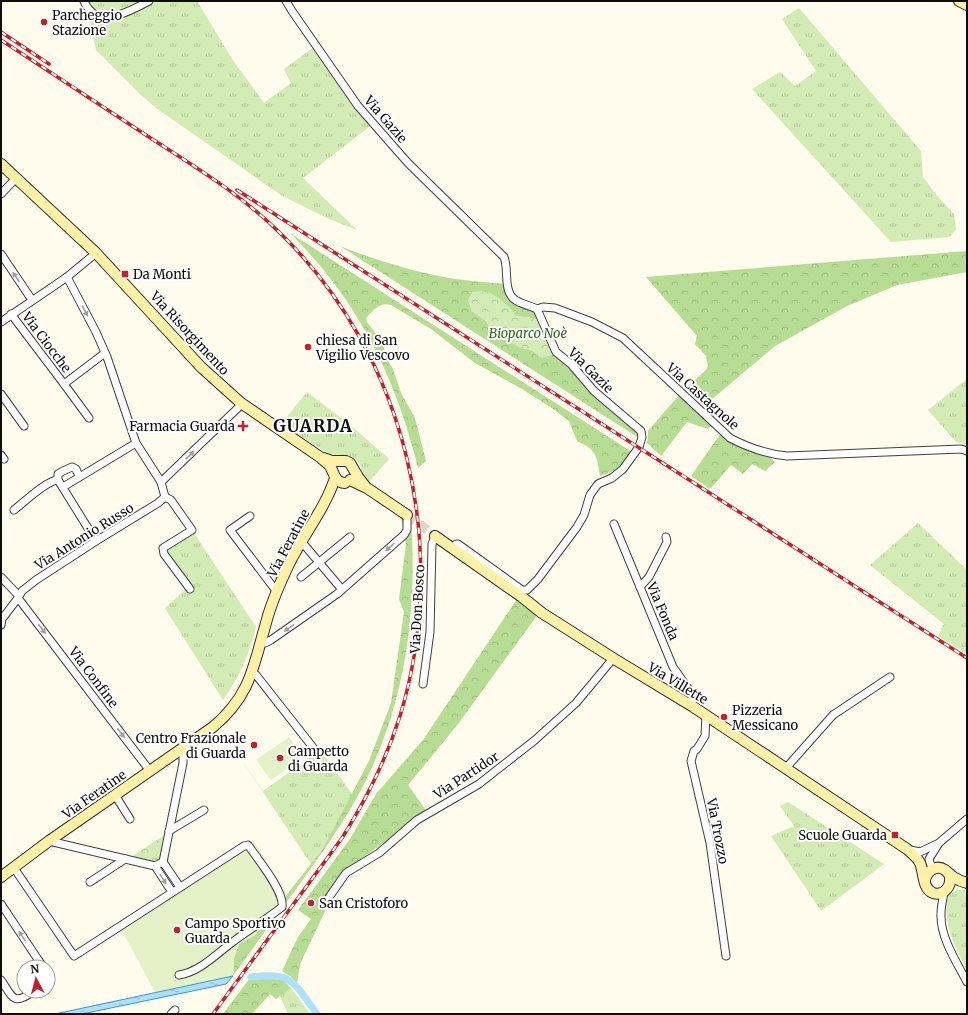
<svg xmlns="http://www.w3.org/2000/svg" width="968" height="1015" font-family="Merriweather,serif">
  <defs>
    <pattern id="grass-tufts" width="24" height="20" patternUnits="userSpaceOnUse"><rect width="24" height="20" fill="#d3ebb5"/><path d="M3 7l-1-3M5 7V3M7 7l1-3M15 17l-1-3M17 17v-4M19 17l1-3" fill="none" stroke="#b4c89a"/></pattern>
    <pattern id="forest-crowns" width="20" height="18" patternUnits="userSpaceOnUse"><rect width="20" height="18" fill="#b7dc93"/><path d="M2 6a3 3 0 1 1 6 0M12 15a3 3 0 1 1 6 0" fill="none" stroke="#9cbc7e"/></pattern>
    <pattern id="park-crowns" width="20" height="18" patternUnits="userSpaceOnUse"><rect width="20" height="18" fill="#d3ebb5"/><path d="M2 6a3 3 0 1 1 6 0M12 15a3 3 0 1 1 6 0" fill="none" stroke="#b4c89a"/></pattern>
    <pattern id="water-ripples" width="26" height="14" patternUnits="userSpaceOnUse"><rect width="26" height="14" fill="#afe0f9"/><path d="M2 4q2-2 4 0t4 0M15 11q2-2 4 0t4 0" fill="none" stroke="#95bfd4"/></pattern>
  </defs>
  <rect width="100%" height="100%" fill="#fffbed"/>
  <g fill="url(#grass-tufts)">
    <path d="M86,1h111l35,58 32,44 27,-20 -7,-14 30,-22 59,77 -70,54 54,52 -28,-11 -48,-24 -125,-87 -16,-14 -44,-44z"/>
    <path d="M799,8l122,143 2,26 15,20 16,17 2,16 -7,7 -58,5 -139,-153 28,-17 15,14 21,-15 -34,-52z"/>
    <path d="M967,379v65l-11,-2 -28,-32z"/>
    <path d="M307,392l42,32 40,35 -21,24 -5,-8 -3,-11 -8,-8 -23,-2 -48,-30z"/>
    <path d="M918,523l49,47v84l-29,-18 6,-12 -74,-59z"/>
    <path d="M192,530l64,97c-7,28 -16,49 -33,73l-58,-92 22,-20 -29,-42z"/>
    <path d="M321,750l31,44 -30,56 -11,14 -70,-105 22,32z"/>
    <path d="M788,802l96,62 -63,47 -50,-75 23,-10 -14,-20z"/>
    <path d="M957,890h10v81c-12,-27 -25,-45 -19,-76z"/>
    <path d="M291,988l19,26h-22l-8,-18z"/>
  </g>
  <g fill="url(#forest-crowns)">
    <path d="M290,233l342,219c-11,16 -15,18 -32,24 -3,-20 -3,-26 -23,-35l-8,-20 -17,-13 -30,-19 -47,-26 -44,-34 -40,-24c-11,-3 -18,5 -25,13l1,4 15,20 6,19 5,8 8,24 14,25 11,43 -8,7c-22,-91 -61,-169 -128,-235z"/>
    <path d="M340,246c35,14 71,25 109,32 19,3 38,4 57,6l1,8 27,18 6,9 -24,-3 -7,-9 -23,-16 -13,1 -5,8 4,11 14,10 5,8 8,6 21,12 13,4 5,5 18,-2c23,20 40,45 64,64 6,5 18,11 19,20z"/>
    <path d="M967,251v21l-70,13 -50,21 -72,40 -70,59 -19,-17 20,-18 2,-4 -2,-10 -11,-12 2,-8 -51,-59z"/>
    <path d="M679,395l33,30 -4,4 -21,-7 -26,34 -14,-13 1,-7v-5z"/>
    <path d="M721,433l48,23 6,6 -10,9 -13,-7 -9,10 -12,-9 -21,24 -19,-13z"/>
    <path d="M401,517l10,6c7,95 -8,192 -55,276 -17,30 -37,58 -57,86 -22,30 -44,60 -66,91l1,-18 5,-14 16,-9 67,-85 47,-89 22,-58 13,-91 -5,-13 7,-54z"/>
    <path d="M517,599l21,15 -80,110 -50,61 19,27 -72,51 -28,39 1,3 -28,59 -3,20 -7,-8 -8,-5 16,-34 13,-18 -13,-9 52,-71 26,-45 47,-54z"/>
    <path d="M272,976l9,2 10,10 -15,11 -6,-5 -18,20h-29l27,-36z"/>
  </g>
  <g fill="url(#park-crowns)">
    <path d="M486,291c12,5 22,14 30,25l24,3 16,35 -14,4 -4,-2 -5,-5 -13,-3 -21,-13 -8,-6 -5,-8 -14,-10 -4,-11 5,-8z"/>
    <path d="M166,834l-5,25 -5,3 -25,-5z"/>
  </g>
  <g fill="#e5f2c7">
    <path d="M289,737l14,20 -32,23 -15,-20z"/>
    <path d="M253,840l34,54 -32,41 -16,9 -5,14 -1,18 -78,16 -34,-63z"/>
  </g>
  <path fill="url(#water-ripples)" stroke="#3399d3" d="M233,976l-7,8 -144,30h-27z"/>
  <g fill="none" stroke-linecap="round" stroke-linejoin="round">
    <path stroke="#afe0f9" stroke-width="7" d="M251,977c42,-6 43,6 66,37"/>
    <path stroke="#dbd7cb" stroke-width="10" stroke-dasharray="10 5" stroke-linecap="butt" d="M407,515l28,21"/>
    <defs>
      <g id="street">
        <path d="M84,1c2,6 8,13 15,16 12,4 39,-10 50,-16"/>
        <path d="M286,1l6,10 66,95 50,57 96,94c5,12 -1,33 10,42 6,5 15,6 23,10l19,43 15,12 23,27 47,40 1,6 -3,10 -16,22 -11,9 -14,6 -8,11 -6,20 -7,12 -39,52 -11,11h-5l-64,-46h-2l-3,4"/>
        <path d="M1,194l15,-16"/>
        <path d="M1,254l31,46"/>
        <path d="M67,277l29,55 11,25 29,86 25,39 4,15"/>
        <path d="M537,309l6,-2 12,1 37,14 31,16 107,100c19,10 36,16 57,18l174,-7 6,2"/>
        <path d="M11,314l53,70 41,-31"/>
        <path d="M1,322l66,-45 29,-24"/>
        <path d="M64,384l25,34"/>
        <path d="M1,394l23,32"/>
        <path d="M1,455l3,4"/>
        <path d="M79,476l-3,-7 -4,-2 -9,4 -5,3v6l38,61"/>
        <path d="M161,482l81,-78"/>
        <path d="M63,487l73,-44"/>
        <path d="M165,497l6,3 21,30 -29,18 1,6 26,35"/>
        <path d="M14,510c9,-7 33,-30 44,-30"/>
        <path d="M250,516l-20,14 47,62"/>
        <path d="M614,524l59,143 19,27v12"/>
        <path d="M301,541l38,45"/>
        <path d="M1,577l18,19"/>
        <path d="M301,577l49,-40"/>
        <path d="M640,587l9,-10 18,-35 -1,-5"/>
        <path d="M18,598l132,173"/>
        <path d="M1,625l1,-6 16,-21 4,-7 14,-11 60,-39 62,-38 7,-6"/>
        <path d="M261,643h4l6,-3 66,-46 67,-59 3,-5v-15"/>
        <path d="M252,673l4,2 59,75"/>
        <path d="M423,684l7,-52 2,-88 3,-8"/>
        <path d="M706,715l-1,21 -8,13 -3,2 -3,10 19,82 16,113"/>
        <path d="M786,768l47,-53 57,-38"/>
        <path d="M115,795l15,24"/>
        <path d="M169,831l35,-21"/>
        <path d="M49,841l106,25 8,-4 20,-99v-10l-2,-4"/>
        <path d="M910,850l10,2 17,-8"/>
        <path d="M163,862l17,25"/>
        <path d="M155,866l17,26"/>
        <path d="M14,868l60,88 170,-110 4,-1c9,13 37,47 34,62 -15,12 -32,22 -48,34 -17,12 -34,31 -55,34"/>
        <path d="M932,869l-3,-10 10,-16 28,-24"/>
        <path d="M90,882l35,-23"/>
        <path d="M944,892c-1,7 -3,14 -3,22 -1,23 15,47 26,68"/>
        <path d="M325,903l21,-30 33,-20 38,-33 62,-36 56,-44 41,-37 35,-42 5,-1"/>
        <path d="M1,904l42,63"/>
        <path d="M48,976v4"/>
        <path d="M1,980c12,18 12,26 33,11"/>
        <path d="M171,1014l4,-4"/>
      </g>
      <g id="secondary">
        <path d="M959,1l8,4"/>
        <path d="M1,164l95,89 105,114 40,36 79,54c3,3 7,6 10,9 5,8 4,16 15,17"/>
        <path d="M323,458l9,3h14l4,2 8,14 7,9"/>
        <path d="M350,480l17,8 40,27"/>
        <path d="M435,536l87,61 20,16 74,47 76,46 215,143c4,4 10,8 13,14 4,8 2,26 13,30 12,4 20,-9 16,-19"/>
        <path d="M1,877l48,-36 164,-114c38,-32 40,-60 53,-104 5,-20 14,-40 23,-59 14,-29 36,-55 46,-86"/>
        <path d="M925,880c2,-9 11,-16 20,-10 3,2 6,6 10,8 3,2 8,4 12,5"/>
      </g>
    </defs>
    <use href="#street" stroke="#404040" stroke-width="9"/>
    <use href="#secondary" stroke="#2f2f2f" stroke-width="12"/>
    <use href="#street" stroke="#fff" stroke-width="7"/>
    <use href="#secondary" stroke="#fff2a8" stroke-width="10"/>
    <defs>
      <g id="rail">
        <path d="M1,32l48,32"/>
        <path d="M1,40c51,33 101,66 151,99 45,29 91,57 129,95 126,123 170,315 119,482 -14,44 -34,84 -58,122l-129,176"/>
        <path d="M237,190l730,468"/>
      </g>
    </defs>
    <use href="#rail" stroke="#c31f2d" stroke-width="3.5"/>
    <use href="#rail" stroke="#fff" stroke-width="2" stroke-dasharray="6" stroke-linecap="butt"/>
  </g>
  <defs><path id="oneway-solid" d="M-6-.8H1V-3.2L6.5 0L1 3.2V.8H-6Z"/></defs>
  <g fill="#9e9e9e">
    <use href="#oneway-solid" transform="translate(16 277) rotate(-124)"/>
    <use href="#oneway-solid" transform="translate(85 311) rotate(62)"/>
    <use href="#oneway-solid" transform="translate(190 455) rotate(-44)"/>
    <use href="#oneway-solid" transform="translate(390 547) rotate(138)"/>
    <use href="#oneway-solid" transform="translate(289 628) rotate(146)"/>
    <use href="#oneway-solid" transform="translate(42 629) rotate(53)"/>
    <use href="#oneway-solid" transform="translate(121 733) rotate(53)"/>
    <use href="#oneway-solid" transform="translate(163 879) rotate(58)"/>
    <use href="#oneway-solid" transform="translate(22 936) rotate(-124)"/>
  </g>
  <g fill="#c31f2d" stroke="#fff" stroke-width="1.5">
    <circle cx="44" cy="22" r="4"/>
    <rect x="121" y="270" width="8" height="8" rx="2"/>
    <circle cx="308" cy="347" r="4"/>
    <path d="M241 420h4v4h4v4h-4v4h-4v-4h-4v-4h4z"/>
    <circle cx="724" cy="717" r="4"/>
    <circle cx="254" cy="745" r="4"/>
    <circle cx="280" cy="758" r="4"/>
    <rect x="891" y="831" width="8" height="8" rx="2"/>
    <circle cx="311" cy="903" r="4"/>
    <circle cx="177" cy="930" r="4"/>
  </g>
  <g text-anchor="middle" stroke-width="4" stroke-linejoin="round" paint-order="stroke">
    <g font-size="13" fill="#0d0d0d" stroke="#fff" text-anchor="start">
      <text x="52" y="20">Parcheggio<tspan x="52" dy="15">Stazione</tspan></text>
      <text x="133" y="279">Da Monti</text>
      <text x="316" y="345">chiesa di San<tspan x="316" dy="15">Vigilio Vescovo</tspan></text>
      <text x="235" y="431" text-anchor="end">Farmacia Guarda</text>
      <text x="732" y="715">Pizzeria<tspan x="732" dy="15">Messicano</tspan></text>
      <text x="246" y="743" text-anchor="end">Centro Frazionale<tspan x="246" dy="15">di Guarda</tspan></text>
      <text x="288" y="756">Campetto<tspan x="288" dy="15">di Guarda</tspan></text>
      <text x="887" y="840" text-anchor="end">Scuole Guarda</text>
      <text x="319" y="908">San Cristoforo</text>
      <text x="185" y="928">Campo Sportivo<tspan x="185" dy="15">Guarda</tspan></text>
    </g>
    <g font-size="13" fill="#0d0d0d" stroke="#fff">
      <text transform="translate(386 119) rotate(49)" y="5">Via Gazie</text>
      <text transform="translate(190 333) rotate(47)" y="5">Via Risorgimento</text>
      <text transform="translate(47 342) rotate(53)" y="5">Via Ciocche</text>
      <text transform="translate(591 370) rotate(45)" y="5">Via Gazie</text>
      <text transform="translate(703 396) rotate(42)" y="5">Via Castagnole</text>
      <text transform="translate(84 536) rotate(-32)" y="5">Via Antonio Russo</text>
      <text transform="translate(288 543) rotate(-62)" y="5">Via Feratine</text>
      <text transform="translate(417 609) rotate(-87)" y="5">Via Don Bosco</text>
      <text transform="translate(663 611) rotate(67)" y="5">Via Fonda</text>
      <text transform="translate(94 677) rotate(53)" y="5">Via Confine</text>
      <text transform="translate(678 683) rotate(31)" y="5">Via Villette</text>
      <text transform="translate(466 775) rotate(-33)" y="5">Via Partidor</text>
      <text transform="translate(94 794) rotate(-35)" y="5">Via Feratine</text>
      <text transform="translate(718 831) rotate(79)" y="5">Via Trozzo</text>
    </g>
    <g font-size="13" font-style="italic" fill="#2d671a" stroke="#fff">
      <text x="528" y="338">Bioparco Noè</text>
    </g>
    <g font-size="17" font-weight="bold" letter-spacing="1" fill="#0d0d0d" stroke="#fff">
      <text x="313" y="432">GUARDA</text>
    </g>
  </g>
  <rect width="968" height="1015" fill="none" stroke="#0d0d0d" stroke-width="4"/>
  <g transform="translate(36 979) rotate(353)"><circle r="19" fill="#ffffff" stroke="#9e9e9e"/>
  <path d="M0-3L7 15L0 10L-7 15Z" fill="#c31f2d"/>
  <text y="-6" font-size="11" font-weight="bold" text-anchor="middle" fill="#0d0d0d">N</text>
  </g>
</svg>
